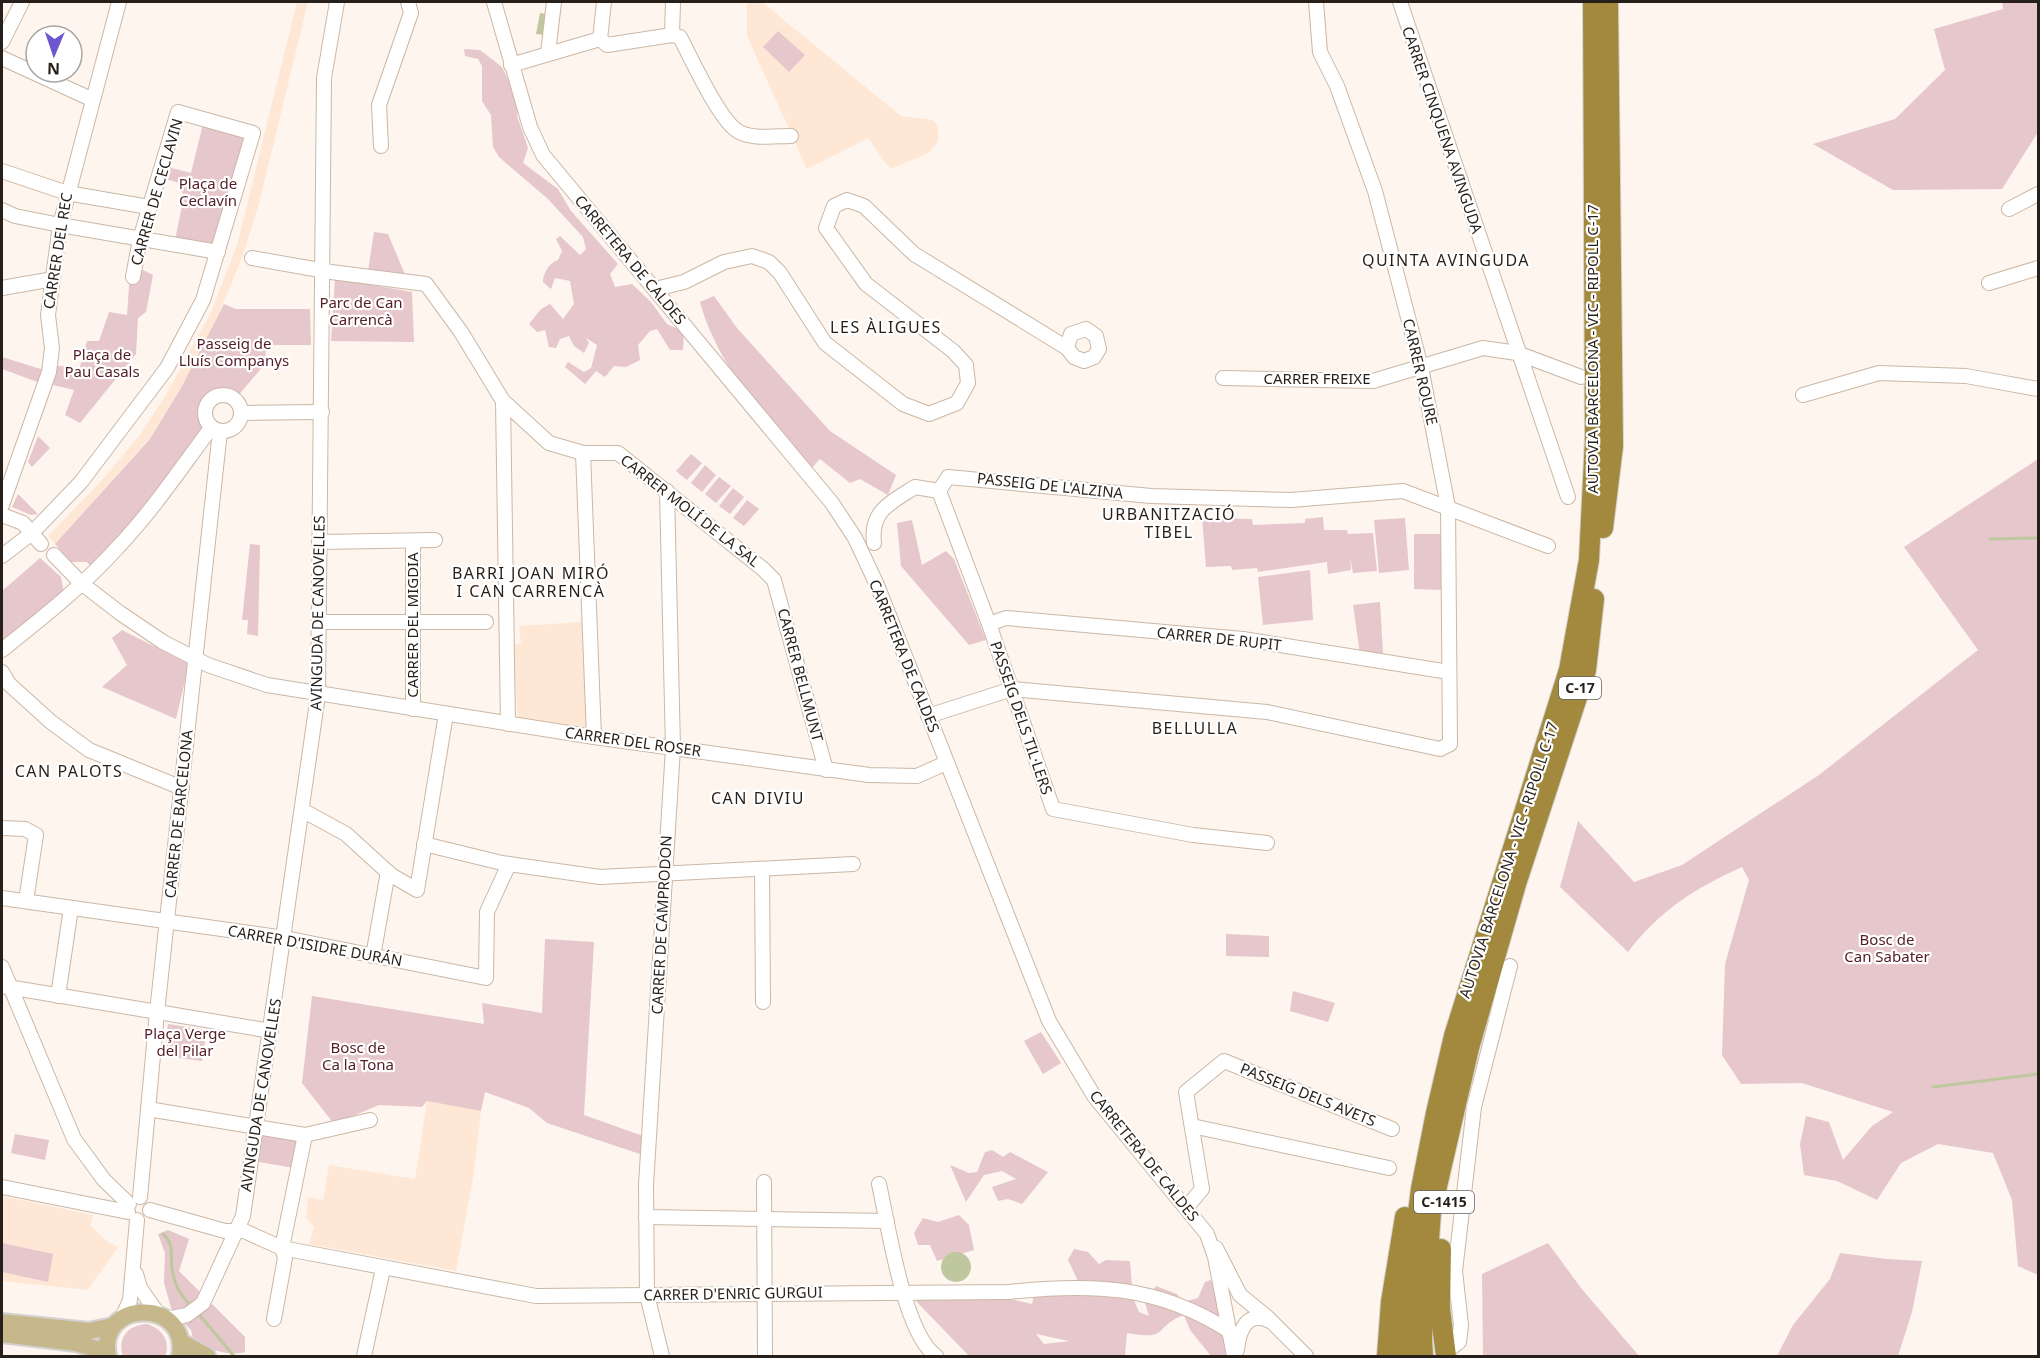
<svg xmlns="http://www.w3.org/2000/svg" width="2040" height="1358" font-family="'Noto Sans',sans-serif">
  <rect width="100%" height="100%" fill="#fef5ee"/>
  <g fill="#fee8d5">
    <path d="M297,2h11l-49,202 -17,54 -23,56 -38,74 -33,52 -93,104 -7,-8 55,-57 37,-44 27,-42 44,-81 26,-67z"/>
    <path d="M747,2h15l139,114 31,4 6,6v15l-9,12 -39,16 -22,-31 -61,31 -60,-133z"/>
    <path d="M582,622l5,107 -69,-8 -5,-76 8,-2 -2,-17z"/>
    <path d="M427,1101l54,10 -7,61 -18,99 -147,-27 5,-17 -8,-9 2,-21 15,3 6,-35 86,14z"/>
    <path d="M2,1196l91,19 -2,11 17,16 10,5 -30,43 -86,-9z"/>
  </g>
  <g fill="#e6c7cb" fill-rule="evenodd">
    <path d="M2002,2h36v130l-36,57 -109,1 -80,-46 82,-25 50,-49 -11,-41 69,-20z"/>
    <path d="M778,31l27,24 -16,17 -26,-25z"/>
    <path d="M464,49l16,1 22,17 17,36 -2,13 11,32 -5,15 35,26 13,22 47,53 -8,10 5,13 17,-3 19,18 16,22 17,8 -1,18h-13l-13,-21 -7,2 -12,14 2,15 -14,7 -12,-1 -9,11 -9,-6 -11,13 -20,-17 3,-5 16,10 7,-4 6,-23 -11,-7 3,5 -5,10 -10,-7 -5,-10 -9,3 -4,9 -7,-1 -4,-17 -8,2 -8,-8 12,-15 9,-5 13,15 11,-15 -4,-23 -15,-3 -4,11 -8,-7c0,-9 6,-19 15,-22l4,-9 -6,-12 4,-3 20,19 6,-6 -3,-12 -35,-38 -49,-42 -6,-10 -2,-32 -9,-14v-35l-4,-7 -13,-3z"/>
    <path d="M203,124l49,14 -37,114 -41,-7 9,-44 -1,-17 -16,-5 2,-12 23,6z"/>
    <path d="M374,232l14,2 18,43 -32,-4 -2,12 40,7 2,50 -83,-1 4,-63 31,6z"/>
    <path d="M132,243l7,25 14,7 -7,37 -8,6 -2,36 -56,69 -15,-8 9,-25 -21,-5 4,-19 23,1 7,-26h12l10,-29 18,3z"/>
    <path d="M714,296l23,32 93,103 66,44 -8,20 -28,-16 -10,4 -30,-24 -10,11c-43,-52 -92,-102 -110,-168z"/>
    <path d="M224,304l12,5h74l1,36h-45l-1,19 -29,34c-10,-7 -19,-4 -29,1l-5,18 6,10 -114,144 -7,-9h-16l-16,-18 94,-104 32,-52z"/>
    <path d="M2,357l45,14 -4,13 -41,-15z"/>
    <path d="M38,436l12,12 -18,19 -4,-5z"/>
    <path d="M691,454l11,9 -15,17 -11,-9z"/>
    <path d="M2038,459v816l-20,-9 -6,-66 -19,-47 -55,-9 -37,19 -24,37 -40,-19 -33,-6 -4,-31 6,-28 23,6 14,38 29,-34 21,-14 -91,-29 -61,1 -19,-29 3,-91 24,-84 -7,-13c-47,21 -83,44 -114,85l-68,-65 18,-66 56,61 48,-17 137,-90 159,-125 -74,-103z"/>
    <path d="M705,465l11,10 -14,17 -11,-9z"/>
    <path d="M719,477l12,9 -15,17 -11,-9z"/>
    <path d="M733,488l11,9 -14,17 -11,-8z"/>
    <path d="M18,494l20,20 -7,1 -19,-8z"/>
    <path d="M747,500l12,9 -15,17 -11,-8z"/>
    <path d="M1323,517l1,13h23l1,4 25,-1 4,38 -24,2 -3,-16 1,13 -23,4 -1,-12 -69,10 -1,-4 -25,2 -1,-4 -25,1 -4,-49 50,1 1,6 52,-2v-4z"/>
    <path d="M1405,518l4,52 -30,3 -5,-53z"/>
    <path d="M912,520l10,45 24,-14 8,8 32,81 -17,5 -68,-79 -4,-43z"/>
    <path d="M1414,534h28v56l-28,-1z"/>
    <path d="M250,544l10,1 -2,91 -11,-2 1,-14h-6z"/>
    <path d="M40,558l21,19 3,16 -62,48v-50z"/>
    <path d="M1310,570l3,50 -50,5 -5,-48z"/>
    <path d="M1380,602l3,51 -23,1 -7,-49z"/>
    <path d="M122,630l67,34 -13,55 -74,-32 25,-22 -15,-27z"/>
    <path d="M1226,934l43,2v21l-43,-1z"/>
    <path d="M545,939l49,3 -10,173 59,21 -3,18 -93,-31 -18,-15 -44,-16 -4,19 -54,-10 -5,6 -43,-2 -45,19 -32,-41 10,-87 172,28 -2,-21 60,10z"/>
    <path d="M1293,991l42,12 -7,19 -38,-11z"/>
    <path d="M168,1024l39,6 -5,31 -38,-5z"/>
    <path d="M1041,1032l20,31 -18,11 -19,-33z"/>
    <path d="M261,1132l40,5 -7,31 -35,-6z"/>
    <path d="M15,1134l34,6 -4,20 -34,-7z"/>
    <path d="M992,1150l11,7 7,-5 38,20 -26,32 -14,-5 -10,2 -6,-14 24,-8 -14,-8 -18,4 -18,27 -16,-37 19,8 8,-1 8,-20z"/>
    <path d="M959,1215l10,10 5,25 -37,11 -7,-16h-12l-4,-12 9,-15 15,4z"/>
    <path d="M168,1230l21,9 -10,32 66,66v15c-15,5 -37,-3 -51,-10l-3,-12 -19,-19 -8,-28 1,-30 -7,-19z"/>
    <path d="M2,1243l51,11 -5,28 -46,-10z"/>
    <path d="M1548,1243l33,45 58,68h-156l-1,-82z"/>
    <path d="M1074,1249l14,3 11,12 7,-4 24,1 3,37 6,14 10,4 -5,-16 12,-14 21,8 6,8 15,-4 7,-16 6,-2 10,30 5,46h-15l-21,-26 -6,-15c-32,12 -13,26 -57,18l-2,23h-156l-57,-59 85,-1 35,8 2,-10 45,-11 -11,-23zM1036,1334l33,7h1l-26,3z"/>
    <path d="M1840,1253l47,6 35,2 -10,51 -14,44h-121l16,-31 37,-46z"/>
    <path d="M147,1324c15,5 24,17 18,32h-42c-6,-18 5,-31 24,-32z"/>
  </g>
  <g fill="#bec79e">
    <path d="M540,13l7,1 -2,21 -9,-1z"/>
    <circle cx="956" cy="1267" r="15"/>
  </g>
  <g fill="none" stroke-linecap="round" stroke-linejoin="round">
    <g stroke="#bec79e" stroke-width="3">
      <path d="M1990,539l48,-1"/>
      <path d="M1933,1087l105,-13"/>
      <path d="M163,1234c13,11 6,25 10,40 2,13 11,25 19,33"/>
      <path d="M197,1312l37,44"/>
    </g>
    <defs>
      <g id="minor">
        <path d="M494,2l36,125 13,28 289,348 23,35 22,47 172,436 45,75 113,138 8,23 19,99"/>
        <path d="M1400,2l168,495"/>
        <path d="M672,35l1,-33"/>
        <path d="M600,39l4,-37"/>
        <path d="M2,42l20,-40"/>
        <path d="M548,53l6,-51"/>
        <path d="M2,58l89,41"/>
        <path d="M511,65l89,-26 7,6 65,-10 8,2c11,21 38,80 56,93 13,10 40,6 55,6"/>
        <path d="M381,146l-2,-41 32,-92 -3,-11"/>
        <path d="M2,171l65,22 82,14"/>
        <path d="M2009,209l29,-15"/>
        <path d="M2,210l13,6 45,9 158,27"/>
        <path d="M252,258l79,14 95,12 35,48 42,69 46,42 34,10h35l145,116 11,11 52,190"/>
        <path d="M1989,283l49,-15"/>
        <path d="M2,288l51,-9"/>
        <path d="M655,289l29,-7 40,-20 28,-6 17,6 11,11 45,70 78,61 26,10 28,-11 11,-20 -2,-18 -13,-14 -87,-67 -40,-56 8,-22 13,-6 17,6 50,48 153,94 7,9 10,4 10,-4 5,-8 -3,-13 -10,-7 -15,5 -4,14"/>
        <path d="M1223,378l150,3 110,-33 34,5 64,24"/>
        <circle cx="223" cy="413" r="18"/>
        <path d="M1803,395l76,-22 87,3 72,13"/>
        <path d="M503,401l5,323"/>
        <path d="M241,413l81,-1"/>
        <path d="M583,453l11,284"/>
        <path d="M939,491l9,-14 203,19 140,4 112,-9 145,55"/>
        <path d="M939,491l50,133 64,185 140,26 74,8"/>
        <path d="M2,505l47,-133 3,-24 -4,-33 12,-90 59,-223"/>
        <path d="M2,515l21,8 18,21"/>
        <path d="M413,541v168"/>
        <path d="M319,542l116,-2"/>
        <path d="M874,543c-4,-32 16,-40 41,-56l24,4"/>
        <path d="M54,555l27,28 39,30 43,29 45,23 59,20 327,52 275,38 48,1 29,-13"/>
        <path d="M2,556l30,-23 49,-51 86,-114 36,-68 50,-167 -75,-21 -38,127 -7,38"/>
        <path d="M319,622h167"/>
        <path d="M989,624l17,-6 237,21 206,33"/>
        <path d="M2,650c40,-32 82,-65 116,-103 35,-37 63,-79 93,-119"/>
        <path d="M2,672l7,12 42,38 38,28 93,38"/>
        <path d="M928,716l84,-27 255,23 173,37 10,-5 -2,-237 -27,-140 -46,-176 -38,-105 -17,-34 -4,-50"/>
        <path d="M302,810l44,24 45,41 26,15 29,-176"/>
        <path d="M2,828l23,1 11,6 -10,66"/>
        <path d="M424,844l78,19 98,14 253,-13"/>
        <path d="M762,869l1,133"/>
        <path d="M2,898l283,40 201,40 1,-66 22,-48"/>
        <path d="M373,956l15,-84"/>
        <path d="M2,967l72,172 30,41 25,24"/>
        <path d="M2,986l269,45"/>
        <path d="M58,996l13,-88"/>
        <path d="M148,1109l157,26 65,-15"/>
        <path d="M1192,1126l197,42"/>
        <path d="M764,1182l1,174"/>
        <path d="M879,1184c9,40 25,150 57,172"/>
        <path d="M2,1187l126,25"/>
        <path d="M140,1197l17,-185 63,-581"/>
        <path d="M1187,1207l15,-18 -16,-97 38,-31 168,68"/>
        <path d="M150,1210l75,21h19l38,17 254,48 473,-4c82,-9 149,-7 220,39"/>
        <path d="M646,1217l241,4"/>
        <path d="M1216,1248l24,47 27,22 39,39"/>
        <path d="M136,1274l4,14 19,27"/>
        <path d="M122,1318l8,-18 7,-80"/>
        <path d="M166,1319l21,-4 16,-12 40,-87 75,-521 6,-617 13,-76"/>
        <path d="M274,1319l11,-61 -3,-10 23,-113"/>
        <path d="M1237,1350c2,-20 10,-40 33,-29"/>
        <path d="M1446,1352l13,-10 2,-17 -6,-54 19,-164 36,-141"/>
        <path d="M364,1356l19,-87"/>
        <path d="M662,1356l-15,-61 -1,-110 27,-437 -6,-257"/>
      </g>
      <g id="major">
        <path d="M2,1322l87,9 24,-5"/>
        <path d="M2,1334l74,9 31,9"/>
        <path d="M181,1342l26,14"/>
        <path d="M108,1356c-12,-57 82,-59 72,0"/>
      </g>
      <g id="highway">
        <path d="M1603,528l10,-82 -5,-444"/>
        <path d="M1441,1249l-1,60 6,47"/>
        <path d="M1387,1356l4,-54 14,-85"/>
        <path d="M1407,1356l-2,-44 16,-123 15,-76 18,-77 115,-366 20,-110 6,-121 -2,-437"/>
        <path d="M1423,1356l-1,-18 9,-126 38,-164 47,-164 70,-214 8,-71"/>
      </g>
    </defs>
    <use href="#minor" stroke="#cbb7a5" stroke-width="16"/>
    <use href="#major" stroke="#d4d2d1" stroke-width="20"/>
    <use href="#highway" stroke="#d4d2d1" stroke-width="22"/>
    <use href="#minor" stroke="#fff" stroke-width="14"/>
    <use href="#major" stroke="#c7b88b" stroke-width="16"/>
    <use href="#highway" stroke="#a2893d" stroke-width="20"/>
  </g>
  <g text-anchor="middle" stroke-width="4.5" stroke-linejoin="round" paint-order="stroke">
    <g fill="#fff" stroke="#68625e" stroke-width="1.5">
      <rect x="1559" y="677" width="42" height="22" rx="4.5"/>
      <rect x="1414" y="1191" width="60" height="22" rx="4.5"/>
    </g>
    <g font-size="14" font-weight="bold" fill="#271f19">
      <text x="1580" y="693">C-17</text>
      <text x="1444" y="1207">C-1415</text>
    </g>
    <g font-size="15" fill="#271f19" stroke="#fff">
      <text transform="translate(1442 130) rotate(71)" y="5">CARRER CINQUENA AVINGUDA</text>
      <text transform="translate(157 192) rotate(-74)" y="5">CARRER DE CECLAVIN</text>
      <text transform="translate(58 251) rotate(-81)" y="5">CARRER DEL REC</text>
      <text transform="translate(630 260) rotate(50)" y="5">CARRETERA DE CALDES</text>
      <text transform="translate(1593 349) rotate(-90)" y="5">AUTOVIA BARCELONA - VIC - RIPOLL C-17</text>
      <text transform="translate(1420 372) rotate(77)" y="5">CARRER ROURE</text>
      <text x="1317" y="384">CARRER FREIXE</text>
      <text transform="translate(1050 486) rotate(6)" y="5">PASSEIG DE L'ALZINA</text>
      <text transform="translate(690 511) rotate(38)" y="5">CARRER MOLÍ DE LA SAL</text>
      <text transform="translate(318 613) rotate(-89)" y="5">AVINGUDA DE CANOVELLES</text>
      <text transform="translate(413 625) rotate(-90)" y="5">CARRER DEL MIGDIA</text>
      <text transform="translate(1219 639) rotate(6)" y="5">CARRER DE RUPIT</text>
      <text transform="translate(904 656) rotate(68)" y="5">CARRETERA DE CALDES</text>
      <text transform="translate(800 675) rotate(75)" y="5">CARRER BELLMUNT</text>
      <text transform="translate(1021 718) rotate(71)" y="5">PASSEIG DELS TIL·LERS</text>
      <text transform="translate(633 742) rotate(8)" y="5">CARRER DEL ROSER</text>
      <text transform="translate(179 814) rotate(-84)" y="5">CARRER DE BARCELONA</text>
      <text transform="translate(1509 860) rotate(-72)" y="5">AUTOVIA BARCELONA - VIC - RIPOLL C-17</text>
      <text transform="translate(662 925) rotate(-87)" y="5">CARRER DE CAMPRODON</text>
      <text transform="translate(315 946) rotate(10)" y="5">CARRER D'ISIDRE DURÁN</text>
      <text transform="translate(261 1095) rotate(-81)" y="5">AVINGUDA DE CANOVELLES</text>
      <text transform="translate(1308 1095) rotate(22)" y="5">PASSEIG DELS AVETS</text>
      <text transform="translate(1144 1156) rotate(51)" y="5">CARRETERA DE CALDES</text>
      <text transform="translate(733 1294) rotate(-1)" y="5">CARRER D'ENRIC GURGUI</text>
    </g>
    <g font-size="15" fill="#541b28" stroke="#fff">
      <text x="208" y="189">Plaça de<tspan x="208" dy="17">Ceclavín</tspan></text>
      <text x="361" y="308">Parc de Can<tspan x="361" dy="17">Carrencà</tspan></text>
      <text x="234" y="349">Passeig de<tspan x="234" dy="17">Lluís Companys</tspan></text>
      <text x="102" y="360">Plaça de<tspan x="102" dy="17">Pau Casals</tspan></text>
      <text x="1887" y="945">Bosc de<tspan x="1887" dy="17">Can Sabater</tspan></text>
      <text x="185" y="1039">Plaça Verge<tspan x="185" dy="17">del Pilar</tspan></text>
      <text x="358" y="1053">Bosc de<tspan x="358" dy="17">Ca la Tona</tspan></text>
    </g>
    <g font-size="16" letter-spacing="1.5" fill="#271f19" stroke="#fff">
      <text x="1446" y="266">QUINTA AVINGUDA</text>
      <text x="886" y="333">LES ÀLIGUES</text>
      <text x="1169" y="520">URBANITZACIÓ<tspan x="1169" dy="18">TIBEL</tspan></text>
      <text x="531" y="579">BARRI JOAN MIRÓ<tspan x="531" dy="18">I CAN CARRENCÀ</tspan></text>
      <text x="1195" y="734">BELLULLA</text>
      <text x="69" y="777">CAN PALOTS</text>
      <text x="758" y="804">CAN DIVIU</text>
    </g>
  </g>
  <rect width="2040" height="1358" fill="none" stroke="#271f19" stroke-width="6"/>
  <g transform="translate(54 54) rotate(182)"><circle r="28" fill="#ffffff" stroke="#a9a5a3" stroke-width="1.5"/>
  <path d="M0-4.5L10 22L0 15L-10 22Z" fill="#6d56d0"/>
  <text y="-9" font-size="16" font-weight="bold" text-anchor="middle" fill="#271f19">N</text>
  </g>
</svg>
